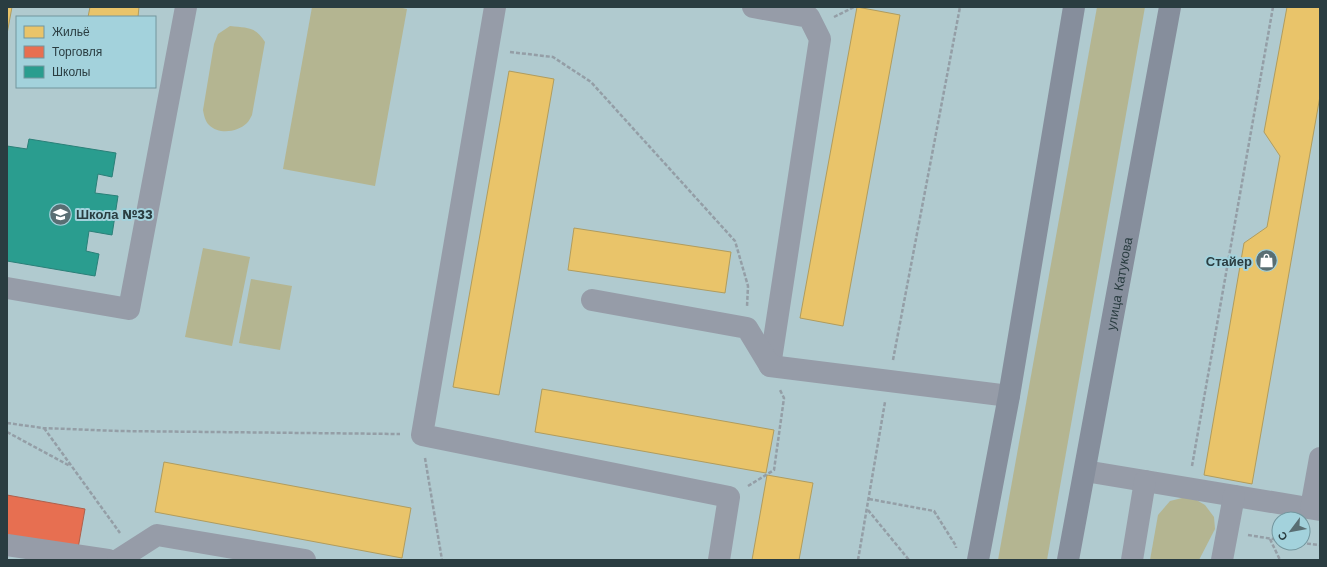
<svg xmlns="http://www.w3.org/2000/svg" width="1327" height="567" font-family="'Work Sans',sans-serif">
  <rect width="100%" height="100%" fill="#b0cacf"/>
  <g fill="#b4b591">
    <path d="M312,7h86l9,2 -32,177 -92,-17z"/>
    <path d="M1097,7h48l-98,553h-49z"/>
    <path d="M230,26c17,2 25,0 35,16l-13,73c-1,2 -3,6 -5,8 -9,9 -28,12 -38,2 -4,-4 -5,-10 -6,-15l11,-66 4,-10z"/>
    <path d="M203,248l47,9 -18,89 -47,-9z"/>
    <path d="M251,279l41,7 -12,64 -41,-7z"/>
    <path d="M1182,498h11l12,7 9,12 1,12 -16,31h-49l8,-45 12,-14z"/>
  </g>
  <g fill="#e9c46a" stroke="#b09c5e">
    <path d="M7,7h5l-5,27z"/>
    <path d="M90,7h49l-1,10h-50z"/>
    <path d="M857,7l43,8 -57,311 -43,-8z"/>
    <path d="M1287,7h33v89l-68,388 -48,-9 40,-232 23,-16 13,-71 -16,-24z"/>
    <path d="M509,71l45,8 -55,316 -46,-8z"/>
    <path d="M574,228l157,24 -6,41 -157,-23z"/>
    <path d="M542,389l232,41 -8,43 -231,-41z"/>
    <path d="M164,462l247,46 -9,50 -247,-46z"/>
    <path d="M767,475l46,8 -14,77h-47z"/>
  </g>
  <path fill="#e76f51" stroke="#ae604c" d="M7,495l78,14 -8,45 -70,-12z"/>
  <path fill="#2a9d8f" stroke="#2a8078" d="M29,139l87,14 -4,24 -14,-3 -3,19 23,3 -6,39 -23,-4 -3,20 13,3 -4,22 -88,-15v-115l20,3z"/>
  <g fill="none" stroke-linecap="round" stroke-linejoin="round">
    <g stroke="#949ea6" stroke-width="2.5" stroke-dasharray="4 2" stroke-linecap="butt">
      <path d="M834,17l20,-10"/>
      <path d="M510,52l43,5 38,25 144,159 13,45 -1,21"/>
      <path d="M893,360l67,-353"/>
      <path d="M7,423l36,5 75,3 282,3"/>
      <path d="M44,428l76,105"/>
      <path d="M7,432l63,34"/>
      <path d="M425,458l17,102"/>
      <path d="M1192,466l81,-459"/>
      <path d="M748,486l26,-16 10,-72 -4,-8"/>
      <path d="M869,499l65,12 22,35v2"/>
      <path d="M868,510l41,50"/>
      <path d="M1248,535l31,5"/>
      <path d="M1270,539l10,21"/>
      <path d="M1301,543l19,2"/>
      <path d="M858,560l27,-158"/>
    </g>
    <g stroke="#969ca8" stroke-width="22">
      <path d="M495,7l-73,428 307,62 -10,63"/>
      <path d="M753,7l56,10 11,22 -50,327"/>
      <path d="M7,288l122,21 57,-302"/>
      <path d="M592,300l155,28 23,38 239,30"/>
      <path d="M1085,471l235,39"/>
      <path d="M1311,508l9,-50"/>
      <path d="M7,545l101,15"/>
      <path d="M118,560l39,-25 148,25"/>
      <path d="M1132,560l13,-79"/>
      <path d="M1222,560l12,-64"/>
    </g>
    <g stroke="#868e9c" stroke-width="22">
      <path d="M978,560l31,-164 65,-389"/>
      <path id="s1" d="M1068,560l102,-553"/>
    </g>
  </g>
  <defs>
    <symbol id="school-disc" viewBox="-11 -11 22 22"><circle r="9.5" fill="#596e73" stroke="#a3d2dc"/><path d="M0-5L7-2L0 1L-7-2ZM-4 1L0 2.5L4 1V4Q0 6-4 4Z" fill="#fff"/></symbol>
    <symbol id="shop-disc" viewBox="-11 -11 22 22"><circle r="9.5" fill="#596e73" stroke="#a3d2dc"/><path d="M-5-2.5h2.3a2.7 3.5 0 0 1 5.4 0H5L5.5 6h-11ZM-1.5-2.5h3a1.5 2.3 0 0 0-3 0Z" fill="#fff"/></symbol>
  </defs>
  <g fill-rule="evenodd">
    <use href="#school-disc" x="48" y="202" width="25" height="25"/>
    <use href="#shop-disc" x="1254" y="248" width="25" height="25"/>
  </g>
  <g text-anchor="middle" stroke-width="4" stroke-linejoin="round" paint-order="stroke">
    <g font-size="13" font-weight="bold" fill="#2a3d41" stroke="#a3d2dc" text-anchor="start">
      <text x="76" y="219">Школа №33</text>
      <text x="1252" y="266" text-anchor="end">Стайер</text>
    </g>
    <g font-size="13" fill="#2a3d41" stroke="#a3d2dc">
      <text dy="5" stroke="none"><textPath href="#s1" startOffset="281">улица Катукова</textPath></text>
    </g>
  </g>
  <rect width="1327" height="567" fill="none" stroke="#2a3d41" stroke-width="16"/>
  <rect x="16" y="16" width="140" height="72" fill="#a3d2dc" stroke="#73969e"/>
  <rect x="24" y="26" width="20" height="12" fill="#e9c46a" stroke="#73969e"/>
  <text x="52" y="36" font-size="12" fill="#2a3d41">Жильё</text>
  <rect x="24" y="46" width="20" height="12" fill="#e76f51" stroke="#73969e"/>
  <text x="52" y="56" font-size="12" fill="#2a3d41">Торговля</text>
  <rect x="24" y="66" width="20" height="12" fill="#2a9d8f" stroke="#73969e"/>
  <text x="52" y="76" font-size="12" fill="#2a3d41">Школы</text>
  <g transform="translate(1291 531) rotate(238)"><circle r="19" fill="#a3d2dc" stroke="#73969e"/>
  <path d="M0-3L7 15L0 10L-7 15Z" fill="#596e73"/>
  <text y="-6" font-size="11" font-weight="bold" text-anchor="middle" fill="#2a3d41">С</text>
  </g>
</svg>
